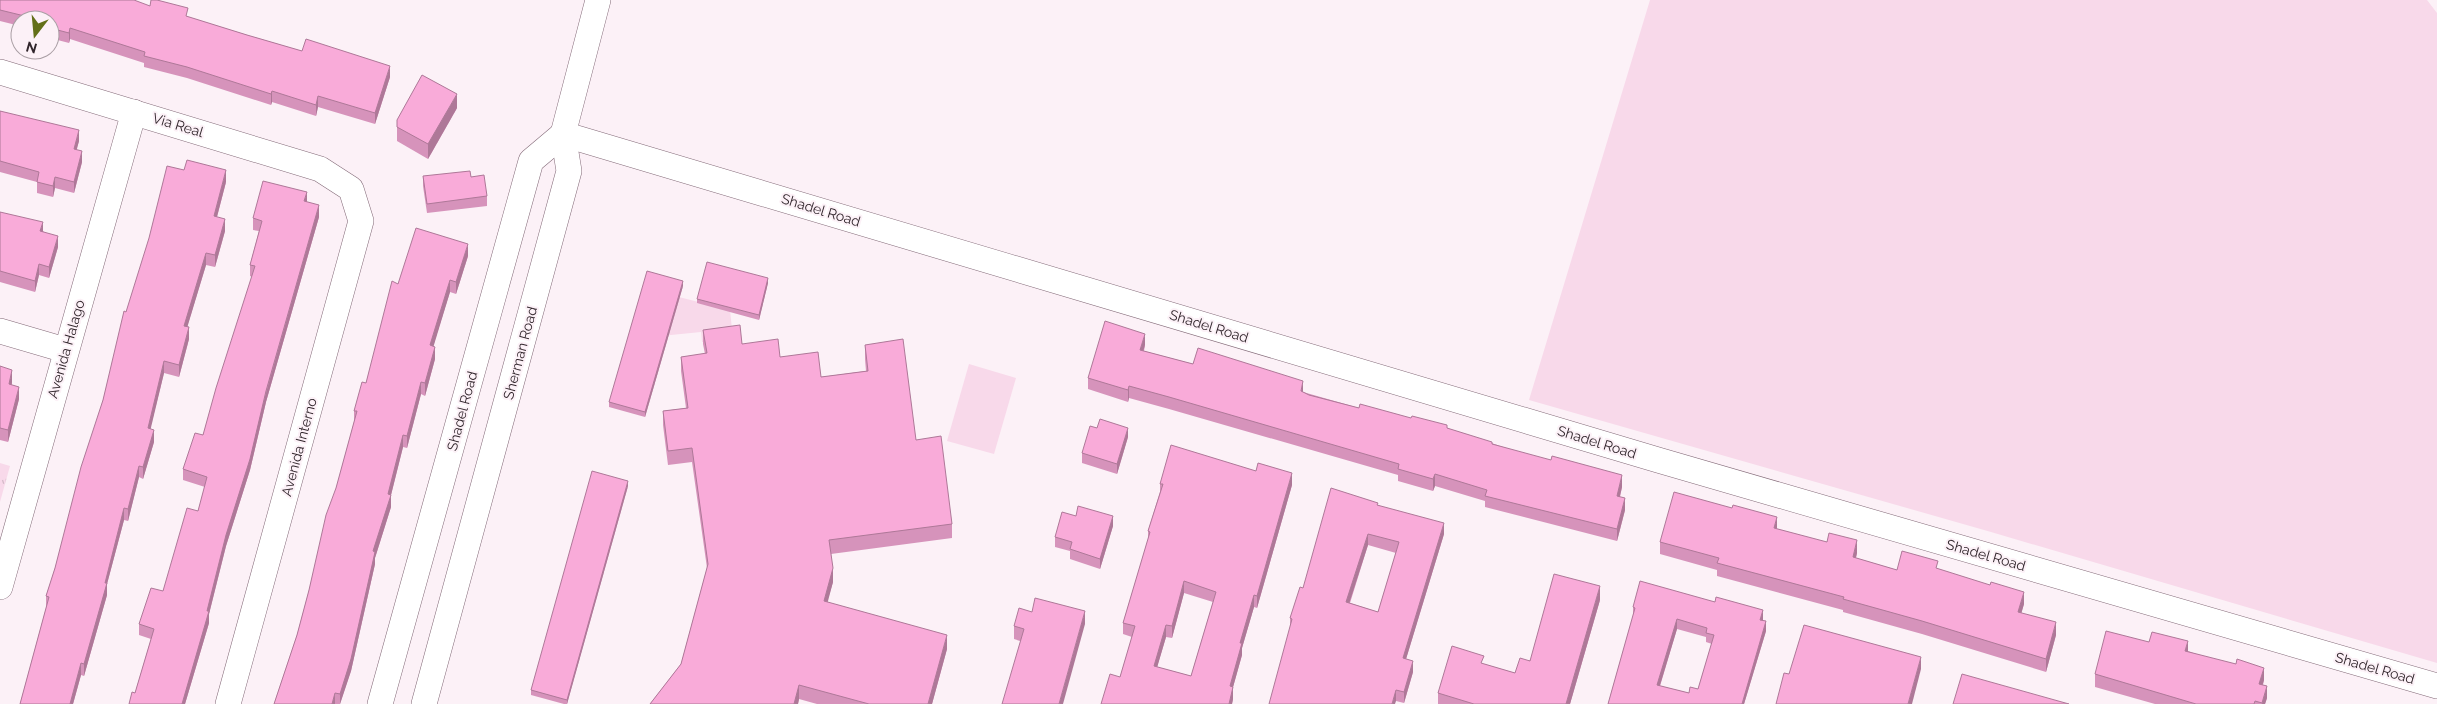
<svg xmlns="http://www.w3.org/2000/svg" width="2437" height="704" font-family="Raleway,sans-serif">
  <defs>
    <pattern id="park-tufts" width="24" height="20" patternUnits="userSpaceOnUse" patternTransform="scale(1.25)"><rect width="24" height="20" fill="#f8d9ea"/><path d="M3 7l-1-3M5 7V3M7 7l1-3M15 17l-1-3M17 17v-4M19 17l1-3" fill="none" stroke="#d5bac9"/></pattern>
  </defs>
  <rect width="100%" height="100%" fill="#fcf1f7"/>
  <g fill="#f8d9ea">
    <path d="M1650,0h777l10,13v650l-446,-131 -462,-132z"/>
    <path d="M671,295l59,15 3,29 -31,3 -1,-10 -40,4z"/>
    <path d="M969,364l47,14 -22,76 -47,-13z"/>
  </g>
  <path fill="url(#park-tufts)" d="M0,463l10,3 -10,36z"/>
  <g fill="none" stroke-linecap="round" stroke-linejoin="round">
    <defs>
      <g id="minor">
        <path d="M0,72l320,97 31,20 10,32 -133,483"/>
        <path d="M563,134l1095,326 779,226"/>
        <path d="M0,331l65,19"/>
        <path d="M0,587l134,-475"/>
        <path d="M380,704l151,-543 32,-27"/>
        <path d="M424,704l145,-533 -6,-37 35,-134"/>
      </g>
    </defs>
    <use href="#minor" stroke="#836a78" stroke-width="26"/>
    <use href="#minor" stroke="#fff" stroke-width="25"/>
  </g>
  <g fill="#d693bb" fill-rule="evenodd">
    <path d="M0,0l150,6 38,11 59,18 143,42 -15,47 -57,-17 -2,9 -44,-14 -1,3 -84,-27 -43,-11v-4l-74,-24 -1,4 -19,-5v-18h-30v6l-20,-5z"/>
    <path d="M457,108l-29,51 -31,-18v-21z"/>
    <path d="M0,111l79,30 -3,9 6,12 -8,31 -19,-5 -2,9 -16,-4v-11l-37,-10z"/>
    <path d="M423,176l64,20v10l-60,7 -4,-27z"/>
    <path d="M226,182l-9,35 8,14 -10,36 -9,-2 -19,62 2,12 -10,38 -15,-4 -14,56 4,13 -11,37 -4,-2 -11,44 -4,-1 -17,64v11l-23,81 -3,-1 -8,29h-53l26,-96v-12l9,-28 48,-168 23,-88z"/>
    <path d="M307,202l12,15 -53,185 -16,68 -24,76 -17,68v9l-24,81h-56l6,-11 16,-54 -12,-4v-11l24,-33 35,-80 7,-24 -22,-7v-11l20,-34 49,-158 -2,-1v-11l9,-34 -6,-1v-12z"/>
    <path d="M0,212l43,19 15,16 -9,31 -10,-3 -4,17 -35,-10z"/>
    <path d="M468,256l-12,38 -6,-2 -17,54 2,13 -10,37 -4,-2 -14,54 -4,-1 -12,48v12l-16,51v6l-24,107 -11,33h-66l23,-69 57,-213v-11l12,-28 32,-99z"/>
    <path d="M768,283l-9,37 -62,-17v-4z"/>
    <path d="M683,286l-38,131 -36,-10v-5z"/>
    <path d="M703,330l77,27 41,20 45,-6 -1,-12v-14l51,95 36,84v14l-121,16 2,28 -6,20 120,47 -15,55h-115l-18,-5 -1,5h-148l31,-40 26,-96 -15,-106 -24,3 -5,-40v-14l23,-3 -5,-37v-14l24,-3 -2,-10z"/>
    <path d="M1145,345l-1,6 49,13 110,28 56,16 88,20 175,59 -2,10 5,13 -8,31 -132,-34v-6l-50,-15 -2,5 -35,-10v-6l-229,-66 -40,-11 -1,4 -40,-13v-11z"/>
    <path d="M0,366l12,16v3l7,14 -11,43 -8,-2z"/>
    <path d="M1128,437l-11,37 -35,-11v-10z"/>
    <path d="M1160,484l132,1 -35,123 -3,-1 -12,41v7l-9,32v12l-1,5h-131l19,-27 12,-40 -9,-3v-11l25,-83v-9l12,-39zM1184,593l29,9 -22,74 -34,-9 9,-30 6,1z"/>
    <path d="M628,486l-61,218h-3l-33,-9v-5z"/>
    <path d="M1378,505l66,29 -38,125 7,13 -9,31 -8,-2 -106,-75v-8l13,-30zM1368,545l28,8 -18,59 -28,-9z"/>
    <path d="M1076,516l37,10 -13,43 -30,-10v-8l-15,-4v-10z"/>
    <path d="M1777,529l80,24 -1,5 41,12 41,-1 86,35 -3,9 35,22 -10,37 -124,-38 -79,-22v-2l-126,-34v-6l-57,-16v-12z"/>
    <path d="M1600,600l-30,104h-132v-11l46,-29 31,9z"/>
    <path d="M1633,607l130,14 3,10 -22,73h-136l25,-88zM1677,629l29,8v5l6,2 -14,45 -9,4 -29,-7z"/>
    <path d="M1032,612l53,12 -65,17 -6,-2v-13z"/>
    <path d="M2149,642l39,9 76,29 -1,5 4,13 -2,6h-110l-60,-17v-13z"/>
  </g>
  <g fill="#ae7898">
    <path d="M70,28v11l-1,4v-10z"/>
    <path d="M390,66v11l-15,47v-11z"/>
    <path d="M272,91v11l-1,3v-11z"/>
    <path d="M457,94v14l-29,51v-15z"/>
    <path d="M318,96v11l-2,9v-11z"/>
    <path d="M79,130v11l-5,19v-11z"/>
    <path d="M82,151v11l-8,31v-11z"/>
    <path d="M226,170v12l-12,46v-12z"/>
    <path d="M55,177v11l-2,9v-11z"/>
    <path d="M307,192v12l-3,-3z"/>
    <path d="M319,205v12l-53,185 -16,68 -24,76 -17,68v9l-24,81h-3l44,-169z"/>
    <path d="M225,219v12l-10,36v-12z"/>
    <path d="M43,222v11l-3,-2z"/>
    <path d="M58,236v11l-9,31v-11z"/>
    <path d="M468,244v12l-12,38v-12z"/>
    <path d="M206,253v12l-22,73v-12z"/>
    <path d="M39,264v11l-4,17v-11z"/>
    <path d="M768,278v5l-9,37v-5z"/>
    <path d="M450,280v12l-20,66v-13z"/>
    <path d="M683,281v5l-38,131v-5z"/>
    <path d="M189,327v12l-10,38v-12z"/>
    <path d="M1145,334v11l-5,17v-12z"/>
    <path d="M435,347v12l-10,37v-13z"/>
    <path d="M164,361v12l-16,67v-12z"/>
    <path d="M12,370v12l-3,15v-13z"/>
    <path d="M1303,381v12l-2,-2z"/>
    <path d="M421,382v12l-14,54v-12z"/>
    <path d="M1129,386v12l-1,4v-12z"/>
    <path d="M19,387v12l-11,43v-12z"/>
    <path d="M1128,428v9l-11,37v-10z"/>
    <path d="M154,430v12l-11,37v-12z"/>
    <path d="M403,435v12l-12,48v12l-16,51v6l-24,107 -11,33v-10l33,-143z"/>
    <path d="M139,466v11l-11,44v-12z"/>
    <path d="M1292,473v12l-35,123v-12z"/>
    <path d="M1435,474v12l-2,5v-12z"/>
    <path d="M1622,475v12l-5,21v-12z"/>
    <path d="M628,481v5l-61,218v-4z"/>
    <path d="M1625,498v12l-8,31v-12z"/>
    <path d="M124,508v12l-17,64v11l-23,81v-12z"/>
    <path d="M1113,516v10l-13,43v-10z"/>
    <path d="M1777,517v13l-3,-2z"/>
    <path d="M1444,523v11l-41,135v-11z"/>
    <path d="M1368,534v11l-22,68v-11z"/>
    <path d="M1857,540v13l-4,16v-12z"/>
    <path d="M833,568v14l-9,34v-15z"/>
    <path d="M1184,581v12l-12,45v-12z"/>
    <path d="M1600,586v14l-30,104h-4z"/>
    <path d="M2024,592v12l-6,21v-13z"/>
    <path d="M1254,595v12l-12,41v7l-12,43v-12l10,-43z"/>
    <path d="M1763,610v10l-3,10v-10z"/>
    <path d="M1085,611v13l-22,80h-4z"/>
    <path d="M1677,619v10l-20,66v-10z"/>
    <path d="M1766,621v10l-22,73h-2z"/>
    <path d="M2056,622v13l-10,37v-13z"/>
    <path d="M1166,625v12l-12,41v-12z"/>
    <path d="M947,635v14l-15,55h-4z"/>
    <path d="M2188,641v12l-3,-2z"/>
    <path d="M1921,657v12l-9,35h-4z"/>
    <path d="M1413,661v11l-9,31v-11z"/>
    <path d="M81,663v12l-8,29h-3z"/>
    <path d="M2264,668v12l-5,16v-12z"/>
    <path d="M799,685v14l-1,5h-4z"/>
    <path d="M2267,686v12l-2,6h-3z"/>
    <path d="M1233,687v12l-1,5h-3z"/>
    <path d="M1396,690v11l-1,3h-3z"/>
    <path d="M335,693v11h-3z"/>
  </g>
  <g fill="#f9abd9" stroke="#ae7898" fill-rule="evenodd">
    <path d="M0,0h134l16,6 1,-6h6l31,8 -2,8 61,19 55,16 4,-12 84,27 -15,47 -57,-17 -2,9 -44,-14 -1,3 -84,-27 -43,-11 1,-4 -75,-24 -1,5 -19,-5v-8h-9l-41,-10z"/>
    <path d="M422,75l35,19 -29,50 -31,-17v-7z"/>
    <path d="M0,111l79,19 -5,19 8,2 -8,31 -19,-5 -2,9 -16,-4 2,-10 -39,-11z"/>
    <path d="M187,160l39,10 -12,46 11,3 -10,36 -9,-2 -22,73 5,1 -10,38 -15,-4 -16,67 6,2 -11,37 -4,-1 -11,43 -4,-1 -19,75h2l-23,81 -3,-1 -11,41h-50l29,-107 -3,-1 9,-28 26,-101 22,-67 21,-89 2,1 23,-74 18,-72 17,4z"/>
    <path d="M470,171l1,6 13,-2 3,21 -60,8 -4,-28z"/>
    <path d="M263,181l44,11 -3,9 15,4 -53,186 -16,68 -24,76 -19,76h2l-27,93h-53l3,-12 3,1 19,-64 -15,-5 12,-36 12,3 24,-83 11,3 9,-34 -24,-8 12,-36 8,2 13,-47 39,-122 -5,-1 12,-44 -9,-3z"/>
    <path d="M0,212l43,10 -3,9 18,5 -9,31 -10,-3 -4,17 -35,-10z"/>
    <path d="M416,228l52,16 -12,38 -6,-2 -20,65 5,2 -10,36 -4,-1 -14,54 -4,-1 -15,59 3,1 -18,56 2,1 -24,107 -11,35 -5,-1 -3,11h-58l23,-69 12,-45 17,-75 10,-27 21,-77h-3l8,-29 4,1 26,-102 6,3z"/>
    <path d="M707,262l61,16 -9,37 -62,-16z"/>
    <path d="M647,271l36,10 -38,131 -36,-10z"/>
    <path d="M1105,321l40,13 -5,16 53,14 5,-16 105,33 -2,10 8,4 50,13 1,-4 51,14 1,-2 35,9v3l45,14v2l59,16 1,-4 70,19 -5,21 8,2 -8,31 -132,-33 2,-6 -52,-16 -2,5 -35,-10 1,-5 -230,-67 -40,-11 -1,4 -40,-12z"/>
    <path d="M740,325l2,19 36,-5 2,18 38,-5 3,25 47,-6 -3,-26 38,-6 13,101 25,-4 11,88 -123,16 4,28 -9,33 123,34 -19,69h-59l-70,-19 -5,19h-144l31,-40 27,-100 -16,-116 -24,3 -5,-40 25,-3 -7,-51 26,-4 -4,-23z"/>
    <path d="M0,366l12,4 -3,14 10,3 -11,43 -8,-2z"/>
    <path d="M1100,419l28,9 -11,36 -35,-11 8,-27 7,2z"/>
    <path d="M1171,445l85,26 2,-8 34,10 -35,123 -3,-1 -14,48h2l-12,43 3,1 -4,17h-128l9,-30 10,3 15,-51 -12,-3 27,-91 -2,-1 15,-47h-3zM1184,581l32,11 -25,84 -37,-10 12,-41 6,1z"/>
    <path d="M592,471l36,10 -61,219 -36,-10z"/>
    <path d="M1331,488l47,15 -1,2 67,18 -41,135 10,3 -9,31 -8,-2 -4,14h-123l23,-85 -2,-1 10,-31 3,1zM1368,534l31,8 -21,70 -32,-10z"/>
    <path d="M1674,492l58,16 1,-3 44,12 -3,11 53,14 2,-9 28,7 -4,17 44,13 5,-19 36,10 -2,7 54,17 1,-3 33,10 -6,20 38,10 -10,37 -124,-38 -79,-22 1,-2 -127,-34 2,-5 -59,-16z"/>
    <path d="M1078,506l35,10 -13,43 -30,-10 2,-7 -17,-5 7,-25 14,4z"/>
    <path d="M1554,574l46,12 -34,118h-92l-36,-11 14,-47 32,10 -3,7 34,10 5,-15 10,3z"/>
    <path d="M1640,581l75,21 1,-5 47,13 -3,10 6,1 -24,83h-134l27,-96 -2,-1zM1677,619l30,9 -1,5 8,2 -16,54 -8,-2 -1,6 -32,-8z"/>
    <path d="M1035,598l50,13 -26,93h-57l22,-75 -10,-3 5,-18 13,4z"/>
    <path d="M1804,625l117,32 -13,47h-132l8,-31 5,1z"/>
    <path d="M2106,631l43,11 3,-10 36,9 -3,10 51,13 1,-5 27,9 -5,16 8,2 -5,17 -7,-2 -1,3h-58l-101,-30z"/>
    <path d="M1962,674l107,30h-116z"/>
  </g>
  <g text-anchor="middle" stroke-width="4" stroke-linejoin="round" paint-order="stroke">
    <g font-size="14" fill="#30252b" stroke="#fcf1f7">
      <text transform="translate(178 125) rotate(17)" y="5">Via Real</text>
      <text transform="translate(821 210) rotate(17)" y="5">Shadel Road</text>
      <text transform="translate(1209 326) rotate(17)" y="5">Shadel Road</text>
      <text transform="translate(66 349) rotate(-74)" y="5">Avenida Halago</text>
      <text transform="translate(520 353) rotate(-75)" y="5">Sherman Road</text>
      <text transform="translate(462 411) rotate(-75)" y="5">Shadel Road</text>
      <text transform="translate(1597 442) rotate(17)" y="5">Shadel Road</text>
      <text transform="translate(299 447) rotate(-75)" y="5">Avenida Interno</text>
      <text transform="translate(1986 555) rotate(16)" y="5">Shadel Road</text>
      <text transform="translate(2375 668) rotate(16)" y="5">Shadel Road</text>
    </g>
  </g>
  <g transform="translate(35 35) rotate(196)"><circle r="24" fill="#fcf1f7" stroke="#aa9fa5"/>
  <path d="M0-4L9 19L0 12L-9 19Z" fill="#636f18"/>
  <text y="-8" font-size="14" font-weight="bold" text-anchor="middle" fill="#30252b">N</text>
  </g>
</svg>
